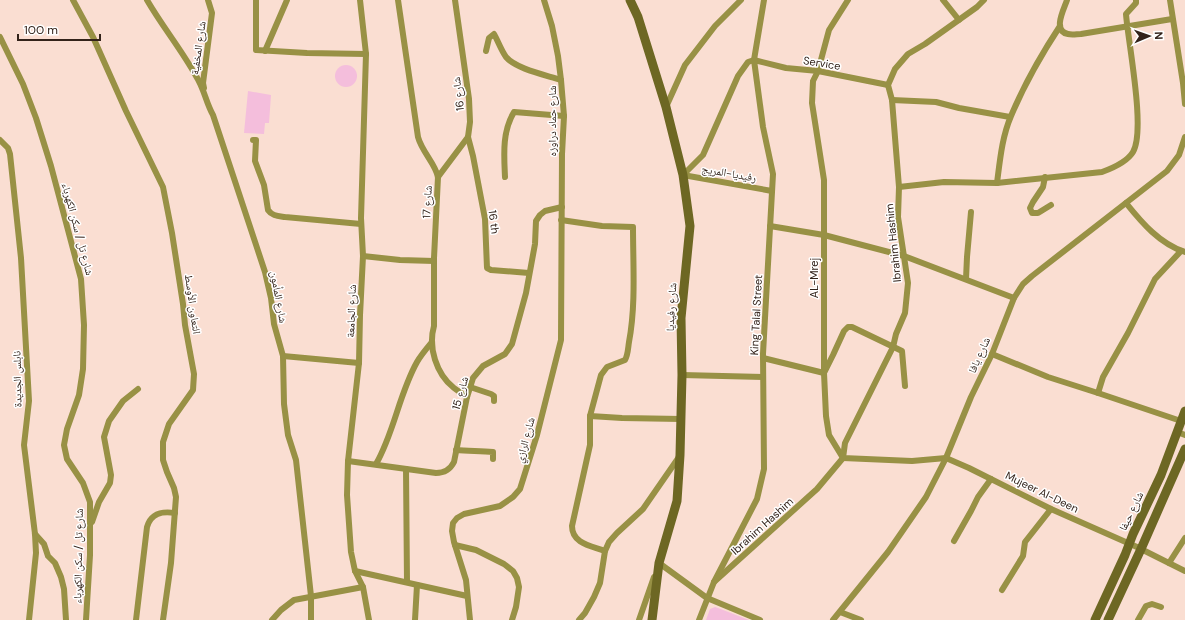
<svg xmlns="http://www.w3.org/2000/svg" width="1185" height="620" font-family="'DM Sans','Noto Naskh Arabic',sans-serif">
  <rect width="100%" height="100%" fill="#faded2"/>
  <g fill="#f4bedc">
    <circle cx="346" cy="76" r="11"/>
    <path d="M248,91l23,4 -2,28h-4l-1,11 -20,-1z"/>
    <path d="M715,607l3,1 31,12h-43l4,-11z"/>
  </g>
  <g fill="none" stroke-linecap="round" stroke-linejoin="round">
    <g stroke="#989145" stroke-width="6">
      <path d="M73,0l20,37 33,74 37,76 9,46 11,71 2,21 9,49 -1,16 -24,34 -6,18v18l4,12 7,16 2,9 -5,66 -8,57"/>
      <path d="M147,0c15,26 34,49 49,76 8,12 10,27 17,39l52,157 6,26 3,26 9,32 1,48 4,31 8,25 15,136v24"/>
      <path d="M256,0v50l51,3 59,1"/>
      <path d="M360,0l6,54 -5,164 2,38 -3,59 -1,48 -11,98 -1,34 4,57 4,19 8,16 6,33"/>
      <path d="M398,0l20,137c4,15 17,26 20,40l-4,81v68c-6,21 2,48 20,62 4,3 9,6 13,9"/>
      <path d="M848,0l-19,30 -11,41 -5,10 -1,22 12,77v193l2,43 3,19 14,23 69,3 34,-3 23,10 82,41 86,38 48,24"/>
      <path d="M943,0l16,20"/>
      <path d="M1067,0c-3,9 -15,31 1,34 4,1 9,0 13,0l91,-15"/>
      <path d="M1170,0l13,83 2,21"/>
      <path d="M0,37l23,47 13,34 15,48 30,113 3,46 -1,44 -4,26 -12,34 -3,16 3,14 16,24 7,19v53l-4,65"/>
      <path d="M265,51l22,-51"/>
      <path d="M486,51l3,-13 5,-4c4,7 7,16 12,23 10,12 40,18 55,23"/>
      <path d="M204,88l-1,-5 9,-70 -4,-13"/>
      <path d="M892,100l44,2 23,6 51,9"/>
      <path d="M666,107l19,-42 30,-39 26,-26"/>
      <path d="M468,137l5,19 12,63 2,49 4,2 38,3"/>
      <path d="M0,140l8,8 2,6 11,104 8,143 -5,44 11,89 1,19 -7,67"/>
      <path d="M253,140h3l-1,21 9,24 4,25c4,6 10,6 17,7l76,7"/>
      <path d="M683,175l20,-20 35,-79 10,-14 6,-2 32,8 32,3 70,14"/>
      <path d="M683,175l89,16"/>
      <path d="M438,177l30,-40 2,-15 -1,-23 -14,-99"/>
      <path d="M505,177c-1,-22 -3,-45 9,-65l50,4"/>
      <path d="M1045,177l-2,10 -10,15 -3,6 2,5h6l13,-8"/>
      <path d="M997,183c3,-23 5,-46 14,-67 13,-31 30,-61 49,-90"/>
      <path d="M899,187l45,-5 53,1 105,-11c11,-4 25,-10 31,-20 13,-22 -5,-110 -7,-138l10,-11v-3"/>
      <path d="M1126,203c16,20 34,41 59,49"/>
      <path d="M561,220l41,6 31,1c0,38 3,78 -4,115 -1,6 -1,13 -4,18l-18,7 -6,8 -11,41v29l-18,81c0,18 20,20 33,25"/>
      <path d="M770,226l54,9 80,21 110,42"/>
      <path d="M363,256l37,4 34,1"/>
      <path d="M966,279l1,-22 4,-45"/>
      <path d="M992,354l56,23 50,16 5,-16 25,-44 27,-54 26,-28"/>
      <path d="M283,356l76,7"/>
      <path d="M763,358l61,15 9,-18 11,-24 4,-4h4l50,24 3,35"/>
      <path d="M682,375l81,2"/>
      <path d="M470,387l21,7 3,2v5"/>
      <path d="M1098,393l83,28"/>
      <path d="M590,416l32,2 59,1"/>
      <path d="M1177,432l8,3"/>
      <path d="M456,450c12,1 24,1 37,2v7"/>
      <path d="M348,461l88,12c8,0 14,-3 18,-11l13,-65 6,-19 10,-12 22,-12 7,-10 14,-51 9,-49 1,-23 4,-6 5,-4 17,-4"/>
      <path d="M376,464c18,-31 23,-70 41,-102 4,-7 10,-14 15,-20"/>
      <path d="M406,469l1,113"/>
      <path d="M92,522l7,-20 11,-19 1,-8 -7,-38 5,-16 14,-20 15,-12"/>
      <path d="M35,534l9,10 4,12 7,7 6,14 3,12 2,31"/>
      <path d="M954,541l17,-30 7,-14 13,-18"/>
      <path d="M455,545l21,5 28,14 9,7 4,7 2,9 -3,20 -4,13"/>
      <path d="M1169,563l16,-25"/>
      <path d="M659,565v-2l48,35 53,22"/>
      <path d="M355,571l112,25"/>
      <path d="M714,582l103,-93 26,-31 2,-15 48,-96 3,-13 9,-21 3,-30 -10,-66 1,-30 -5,-62 -2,-25 -4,-15 7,-16 13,-15 17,-10 52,-37 7,-7"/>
      <path d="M1002,590l21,-34 2,-14 26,-33"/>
      <path d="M840,612l21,8"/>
      <path d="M136,620l11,-93c4,-14 15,-16 28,-14"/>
      <path d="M272,620l9,-10 13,-10 69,-13"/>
      <path d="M415,620l2,-35"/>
      <path d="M470,620l-4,-40 -12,-38 -2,-11 1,-8 4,-5 7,-4 36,-8 13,-9 7,-8 17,-54 24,-95 1,-186 2,-38 -3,-36 -3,-24 -6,-30 -8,-26"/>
      <path d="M579,620l6,-7 9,-16 6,-14 5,-32 4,-9 8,-9 26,-24 36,-52"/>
      <path d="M639,620l15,-43"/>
      <path d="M699,620l15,-38 43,-83 7,-30 -1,-115 10,-180 -10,-47 -9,-67 10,-60"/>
      <path d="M833,620l55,-68 38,-55 20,-39 25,-61 21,-43 22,-56 9,-14 9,-8 135,-105 12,-16 6,-18"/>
      <path d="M1138,620l8,-14 6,-2 9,3"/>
    </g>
    <g stroke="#6d6723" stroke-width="9">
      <path d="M630,0l8,17 28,90 17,68 7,51 -9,92 1,57 -2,80 -3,46 -18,62 -7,57"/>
      <path d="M1095,620l30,-65 8,-21 28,-59 24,-64"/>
      <path d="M1108,620l33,-71 44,-100"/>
    </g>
  </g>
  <g text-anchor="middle" stroke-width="3" stroke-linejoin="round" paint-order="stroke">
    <g font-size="11" fill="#32221a" stroke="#fff">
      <text transform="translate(198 48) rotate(-82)" y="4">شارع المخفية</text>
      <text transform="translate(822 63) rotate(9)" y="4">Service</text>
      <text transform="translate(458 94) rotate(-97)" y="4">شارع 16</text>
      <text transform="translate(552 121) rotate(-90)" y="4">شارع حماد دراوزه</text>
      <text transform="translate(729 173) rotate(10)" y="4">رفيديا-المريج</text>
      <text transform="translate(427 202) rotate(-87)" y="4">شارع 17</text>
      <text transform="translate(494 222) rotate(83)" y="4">16 th</text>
      <text transform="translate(78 229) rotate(75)" y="4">شارع تل / سكن الكهرباء</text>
      <text transform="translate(893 243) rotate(-96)" y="4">Ibrahim Hashim</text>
      <text transform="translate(814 278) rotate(-90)" y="4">AL-Mrej</text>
      <text transform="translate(279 297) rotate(80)" y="4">شارع المأمون</text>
      <text transform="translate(193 304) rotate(82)" y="4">التعاون الأوسط</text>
      <text transform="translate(671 307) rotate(-87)" y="4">شارع رفيديا</text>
      <text transform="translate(351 311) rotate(-88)" y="4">شارع الجامعة</text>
      <text transform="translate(756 315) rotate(-87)" y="4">King Talal Street</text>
      <text transform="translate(979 355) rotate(-66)" y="4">شارع يافا</text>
      <text transform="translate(17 379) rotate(-91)" y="4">نابلس الجديدة</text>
      <text transform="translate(460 393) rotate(-74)" y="4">شارع 15</text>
      <text transform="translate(525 440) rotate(-75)" y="4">شارع الرازي</text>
      <text transform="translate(1042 492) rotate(26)" y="4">Mujeer Al-Deen</text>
      <text transform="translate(1131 511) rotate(-64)" y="4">شارع حيفا</text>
      <text transform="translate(762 526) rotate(-42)" y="4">Ibrahim Hashim</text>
      <text transform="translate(78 556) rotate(-89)" y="4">شارع تل / سكن الكهرباء</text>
    </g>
  </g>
  <g transform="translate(1149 36) rotate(88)" stroke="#ffffff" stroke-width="3" paint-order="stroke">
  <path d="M0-3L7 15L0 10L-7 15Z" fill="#32221a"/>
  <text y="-6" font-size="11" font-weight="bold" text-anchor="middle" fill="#32221a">N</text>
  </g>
  <path d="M18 34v6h82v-6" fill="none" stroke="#32221a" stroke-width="2"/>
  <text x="24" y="34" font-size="12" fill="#32221a" stroke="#ffffff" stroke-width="3" paint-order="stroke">100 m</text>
</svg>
